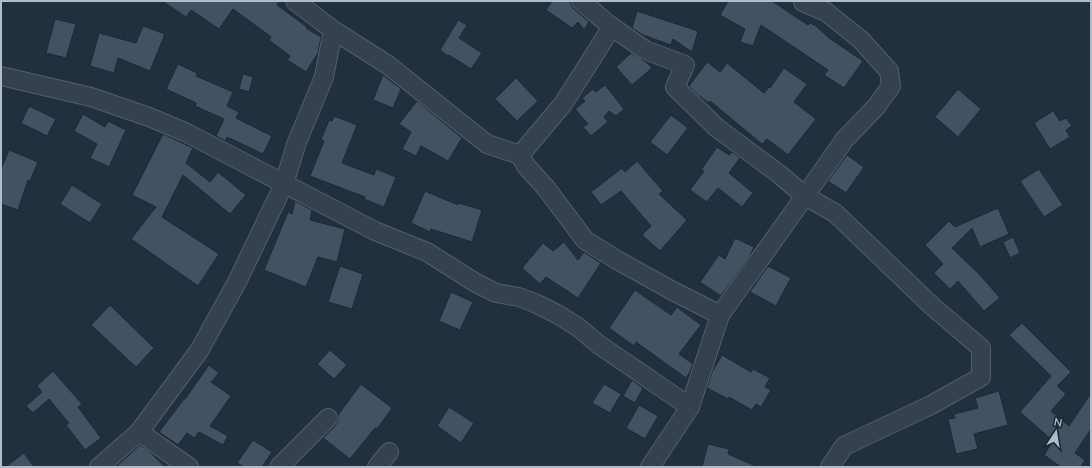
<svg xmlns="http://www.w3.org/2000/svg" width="1092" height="468" font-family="'Nunito Sans',sans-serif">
  <rect width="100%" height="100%" fill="#21303e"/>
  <g fill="#425262" stroke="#1d2835">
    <path d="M162,1h117l-2,4 30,22 -1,1 15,9 -3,16 -12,19 -19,-12 3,-4 -21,-16 2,-3 -38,-28 -14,20 -28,-19 -5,7z"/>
    <path d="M552,1h19v4l3,4 15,13 -5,8 -6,-8 -6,6 -26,-18z"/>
    <path d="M728,1h44l36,24 2,-2 6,3 13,12 34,23 -19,27 -20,-13 4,-5 -67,-45 -8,21 -13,-4 5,-13 -25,-14z"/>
    <path d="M637,11l61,20 -6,21 -19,-13 -2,6 -28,-10 -11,-7z"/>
    <path d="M55,19l21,5 -10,34 -20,-5z"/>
    <path d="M458,20l9,5 -8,13 23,15 -11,16 -22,-14 -1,1 -8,-6z"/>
    <path d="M143,26l22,8 -15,37 -32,-13 -4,15 -24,-7 9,-33 37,10z"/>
    <path d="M631,53l15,9 6,6 -20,17 -16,-18z"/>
    <path d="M707,62l13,10 7,-9 37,30 5,-6 1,1 14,-20 23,16 -13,18 22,17 -28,36 -21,-16 -5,5 -52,-43 -1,2 -11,-8 -9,-9z"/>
    <path d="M178,64l19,9 -1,3 37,16 -6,14 12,6 -3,6 36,18 -9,18 -36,-17 -2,4 -9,-5 8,-17 -29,-13 1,-3 -30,-14z"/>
    <path d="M243,74l10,3 -4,15 -10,-3z"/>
    <path d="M383,75l18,14 -8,19 -20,-8z"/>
    <path d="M516,78l22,23 -21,20 -22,-22z"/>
    <path d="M605,85l19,24 -8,7 -7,-5 -5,6 4,5 -17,14 -8,-9 5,-3 -13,-15 10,-8 -3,-3 11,-9 3,3z"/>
    <path d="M958,89l23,20 -23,28 -23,-20z"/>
    <path d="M417,101l45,37 -14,23 -27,-15 -5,10 -14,-7 9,-17 -12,-8z"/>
    <path d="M29,106l27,13 -9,17 -26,-13z"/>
    <path d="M1053,111l7,10 6,-3 6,8 -6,4 4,7 -20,12 -16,-26z"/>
    <path d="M83,114l22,13 3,-6 18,9 -17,37 -19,-9 7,-14 -23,-13z"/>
    <path d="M671,115l17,13 -21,27 -17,-13z"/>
    <path d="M334,116l23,9 -15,38 32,12 2,-6 20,8 -12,30 -20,-8 1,-2 -55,-21 14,-35 -3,-1 8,-20 3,1z"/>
    <path d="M163,134l30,14 -7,15 24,19 8,-10 28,23 -16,19 -47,-39 -21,42 57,37 -21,32 -67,-47 25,-32 -24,-12z"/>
    <path d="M717,147l12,8 3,-3 8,6 -11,15 24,20 -11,14 -24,-19 -11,14 -17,-12 14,-19 -3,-1z"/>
    <path d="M9,150l29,12 -8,19 -2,-1 -10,30 -17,-6v-35z"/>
    <path d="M847,155l17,12 -18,26 -18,-12z"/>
    <path d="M637,161l26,30 -4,3 28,26 -27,31 -18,-16 9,-9 -30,-35 -20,14 -10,-13 31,-24 3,4z"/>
    <path d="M1039,169l24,36 -19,12 -24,-36z"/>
    <path d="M72,185l30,19 -12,19 -30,-19z"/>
    <path d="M425,191l33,14 1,-2 23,7 -10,32 -41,-13 -1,3 -19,-9z"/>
    <path d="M295,201l17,9 -2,10 35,9 -8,33 -19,-5 -12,30 -42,-17 24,-58 4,2z"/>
    <path d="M998,208l11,26 -29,13 -8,-19 -20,20 28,27 20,23 -16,13 -26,-30 -8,8 -16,-16 9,-9 -18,-19 24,-24 6,6z"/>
    <path d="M1013,237l7,16 -10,5 -7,-16z"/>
    <path d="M735,238l19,9 -4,9 -29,40 -21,-14 19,-27 6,4z"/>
    <path d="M564,242l14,18 6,-8 17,11 -23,35 -32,-21 -6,7 -18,-16 21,-25 10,8z"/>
    <path d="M340,266l23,8 -11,35 -24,-7z"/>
    <path d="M768,266l23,12 -15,28 -26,-14z"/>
    <path d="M635,290l36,25 6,-8 24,18 -22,29 14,10 -3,8 -4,6 -50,-36 -2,4 -25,-18z"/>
    <path d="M451,292l22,10 -13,28 -21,-9z"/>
    <path d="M110,305l44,43 -18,19 -45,-42z"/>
    <path d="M1022,323l49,49 -14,14 9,8 -15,17 18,15 22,-33v36l-16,24 10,7 -4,7h-20l-17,-12 9,-14 -33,-29 31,-36 -42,-41z"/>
    <path d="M330,350l17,15 -13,14 -17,-15z"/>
    <path d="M722,355l29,17 2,-3 17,9 -5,9 6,3 -10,17 -5,-3 -4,6 -23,-13 -1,2 -21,-11 5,-16z"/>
    <path d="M209,365l10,8 -8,9 20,14 -21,30 18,10 -5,9 -24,-13 -5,6 -7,-5 -9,12 -19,-13 25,-33h1z"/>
    <path d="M53,371l29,33 -4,3 23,31 -16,12 -19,-25 3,-2 -20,-24 -16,14 -7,-7 16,-14 -5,-6z"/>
    <path d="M632,380l11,8 -8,15 -12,-7z"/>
    <path d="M361,384l31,24 -15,21 -2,-1 -25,31 -27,-21 13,-13 2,-5v-5z"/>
    <path d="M604,384l17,10 -11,19 -18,-10z"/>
    <path d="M999,391l9,34 -34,9 4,15 -22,5 -8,-35 7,-1 -1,-4 24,-6 -3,-10z"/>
    <path d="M639,405l19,11 -13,23 -19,-11z"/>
    <path d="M449,407l25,16 -13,20 -24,-17z"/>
    <path d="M253,440l19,12 -10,15h-18l-7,-4z"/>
    <path d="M708,444l21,5 -1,5 30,13h-56z"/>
    <path d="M140,445l10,7 15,15h-49z"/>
    <path d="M24,453l10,14h-29z"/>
  </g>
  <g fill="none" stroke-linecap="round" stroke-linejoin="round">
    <defs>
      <g id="minor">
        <path d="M295,1l38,29 55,35 99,79 33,11 6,11 20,22 39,52 32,20 54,30 49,25"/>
        <path d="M581,1l27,23 37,26 40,15 -10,22 42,41 62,46 26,22 30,17 97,93 49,42v29l-50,28 -87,41 -14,21"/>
        <path d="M1,76l90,21 58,20 36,15 190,99 52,21 49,31 20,10 23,4 16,6 22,11 21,13 20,17 92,63"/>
        <path d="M520,155l43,-51 45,-71 5,-5"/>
        <path d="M139,432l50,35"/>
        <path d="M99,467l40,-35 60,-81 38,-69 47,-98 13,-42 27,-65 9,-47"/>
        <path d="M279,467l49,-49"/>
        <path d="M377,467l12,-15"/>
        <path d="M650,467l40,-60 30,-92 85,-119 40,-57 31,-32 15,-21 -2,-15 -29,-32 -34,-27 -23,-10"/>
      </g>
    </defs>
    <use href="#minor" stroke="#545f6c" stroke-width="20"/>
    <use href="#minor" stroke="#35414e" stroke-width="18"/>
  </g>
  <rect width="1092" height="468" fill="none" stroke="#b1bcc9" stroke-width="4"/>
  <g transform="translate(1056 432) rotate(12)" stroke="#1b2633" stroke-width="3" paint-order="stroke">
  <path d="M0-3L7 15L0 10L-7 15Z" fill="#b1bcc9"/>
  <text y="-6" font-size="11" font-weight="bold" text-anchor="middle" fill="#b1bcc9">N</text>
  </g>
</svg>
